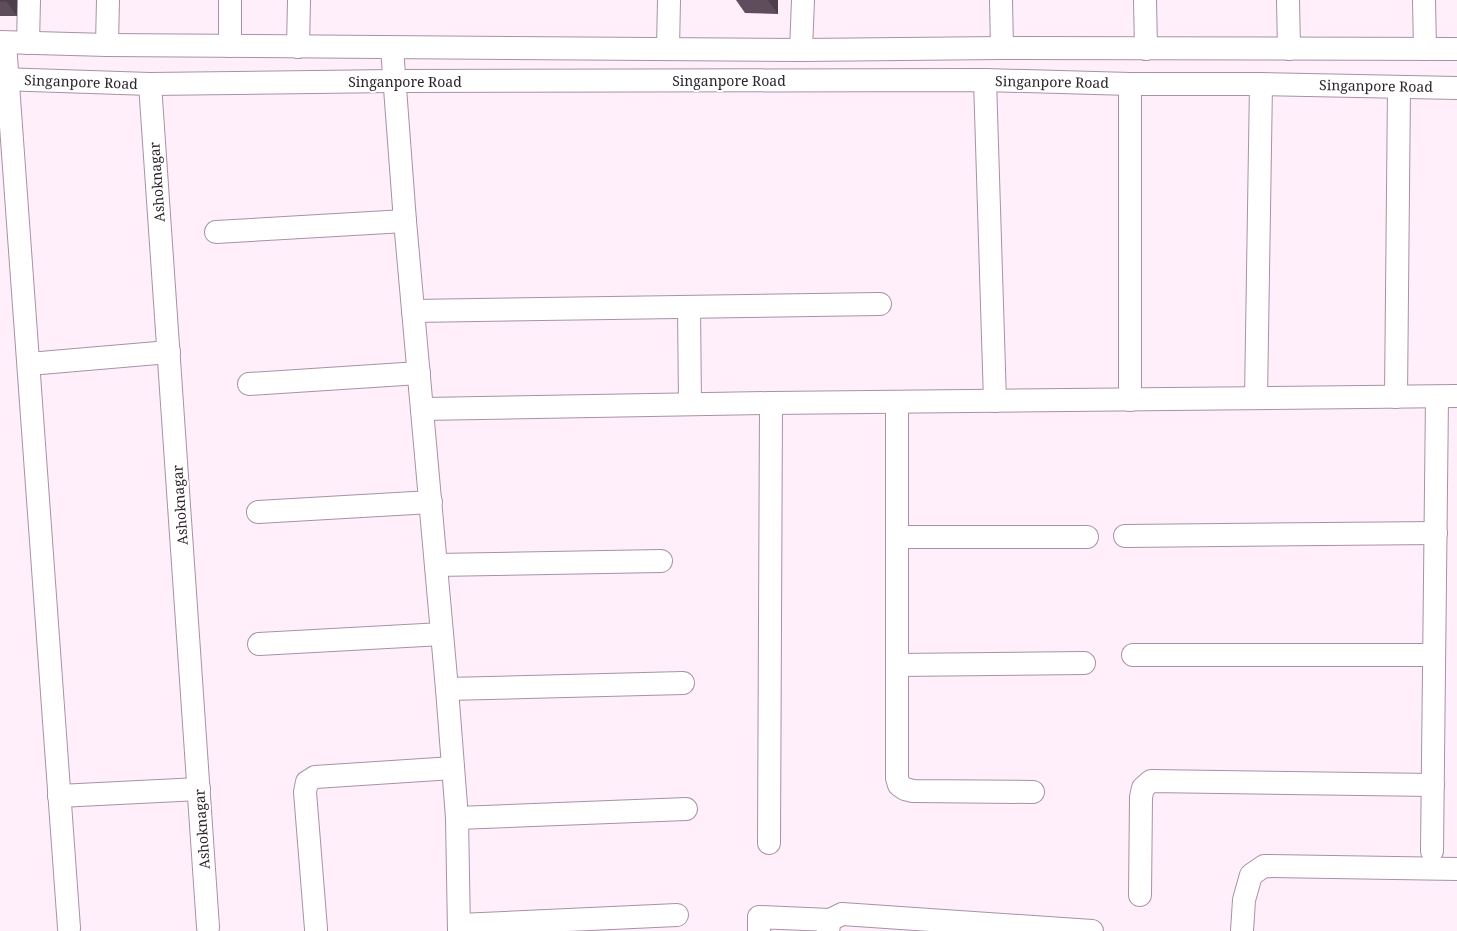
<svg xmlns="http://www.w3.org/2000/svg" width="1457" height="931" font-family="'Noto Serif',serif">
  <rect width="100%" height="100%" fill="#feeffb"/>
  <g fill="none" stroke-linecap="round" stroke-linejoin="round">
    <defs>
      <g id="street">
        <path d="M1001,0l1,48"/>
        <path d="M1145,0l1,49"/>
        <path d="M1288,0l1,49"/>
        <path d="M1424,0l1,49"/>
        <path d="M5,43l64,885"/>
        <path d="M28,43l1,-43"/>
        <path d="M107,45l1,-45"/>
        <path d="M230,46v-46"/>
        <path d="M298,47l1,-47"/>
        <path d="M392,48l13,173 42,468 10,129 2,113"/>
        <path d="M668,48l1,-48"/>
        <path d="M801,50l2,-50"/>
        <path d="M985,80l10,321"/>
        <path d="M150,84l58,843"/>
        <path d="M1130,84v316"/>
        <path d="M216,232l189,-11"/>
        <path d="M689,307l1,97"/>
        <path d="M413,311l467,-7"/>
        <path d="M29,364l140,-12"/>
        <path d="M249,384l170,-11"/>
        <path d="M1396,397l3,-310"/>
        <path d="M1256,398l5,-314"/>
        <path d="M897,402v376l2,7 6,4 8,2 120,1"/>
        <path d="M422,409l349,-6 686,-7"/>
        <path d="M258,512l173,-10"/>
        <path d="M1125,536l311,-3"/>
        <path d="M897,537h190"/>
        <path d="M436,565l225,-4"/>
        <path d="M259,644l183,-10"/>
        <path d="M1133,655h301"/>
        <path d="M897,665l187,-2"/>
        <path d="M447,689l236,-6"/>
        <path d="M59,796l140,-7"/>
        <path d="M457,818l229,-9"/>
        <path d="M769,843l2,-440"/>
        <path d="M1432,851l5,-454"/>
        <path d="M1140,895l1,-98 2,-9 8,-7 282,4"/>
        <path d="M459,925l218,-10"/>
        <path d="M316,929l-11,-137 2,-10 8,-5 138,-9"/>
        <path d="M759,931v-14l71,3"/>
        <path d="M828,931l2,-11 12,-6 250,17"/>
        <path d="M1242,931l2,-31 7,-25 13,-9 193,3"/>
      </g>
      <g id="secondary">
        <path d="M0,42l107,3 694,5 201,-2 455,1"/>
        <path d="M0,79l150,5 244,-3 591,-1 145,4h131l196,4"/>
      </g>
    </defs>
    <use href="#street" stroke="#a991a5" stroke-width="24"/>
    <use href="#secondary" stroke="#a991a5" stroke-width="24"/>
    <use href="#street" stroke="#fff" stroke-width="22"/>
    <use href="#secondary" stroke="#fff" stroke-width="22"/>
  </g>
  <g fill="#5f4d5d">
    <rect x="0" y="0" width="17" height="16"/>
    <path d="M736,0h42v14l-33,-1z"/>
  </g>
  <g fill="#4e3f4c">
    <path d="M6,0h11v16l-11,-15z"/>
    <path d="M768,0h10v14z"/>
  </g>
  <rect fill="#6f5a6c" stroke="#4e3f4c" x="0" y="0" width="6" height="1"/>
  <g text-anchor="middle" stroke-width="4" stroke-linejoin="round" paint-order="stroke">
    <g font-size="14" fill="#2d242c" stroke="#fff">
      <text x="729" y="86">Singanpore Road</text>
      <text transform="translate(81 82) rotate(2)" y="5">Singanpore Road</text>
      <text x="405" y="87">Singanpore Road</text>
      <text transform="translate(1052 82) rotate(1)" y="5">Singanpore Road</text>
      <text transform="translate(1376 86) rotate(1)" y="5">Singanpore Road</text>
      <text transform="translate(157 182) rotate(-94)" y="5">Ashoknagar</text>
      <text transform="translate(180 505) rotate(-94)" y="5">Ashoknagar</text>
      <text transform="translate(202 829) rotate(-94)" y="5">Ashoknagar</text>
    </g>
  </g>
</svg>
